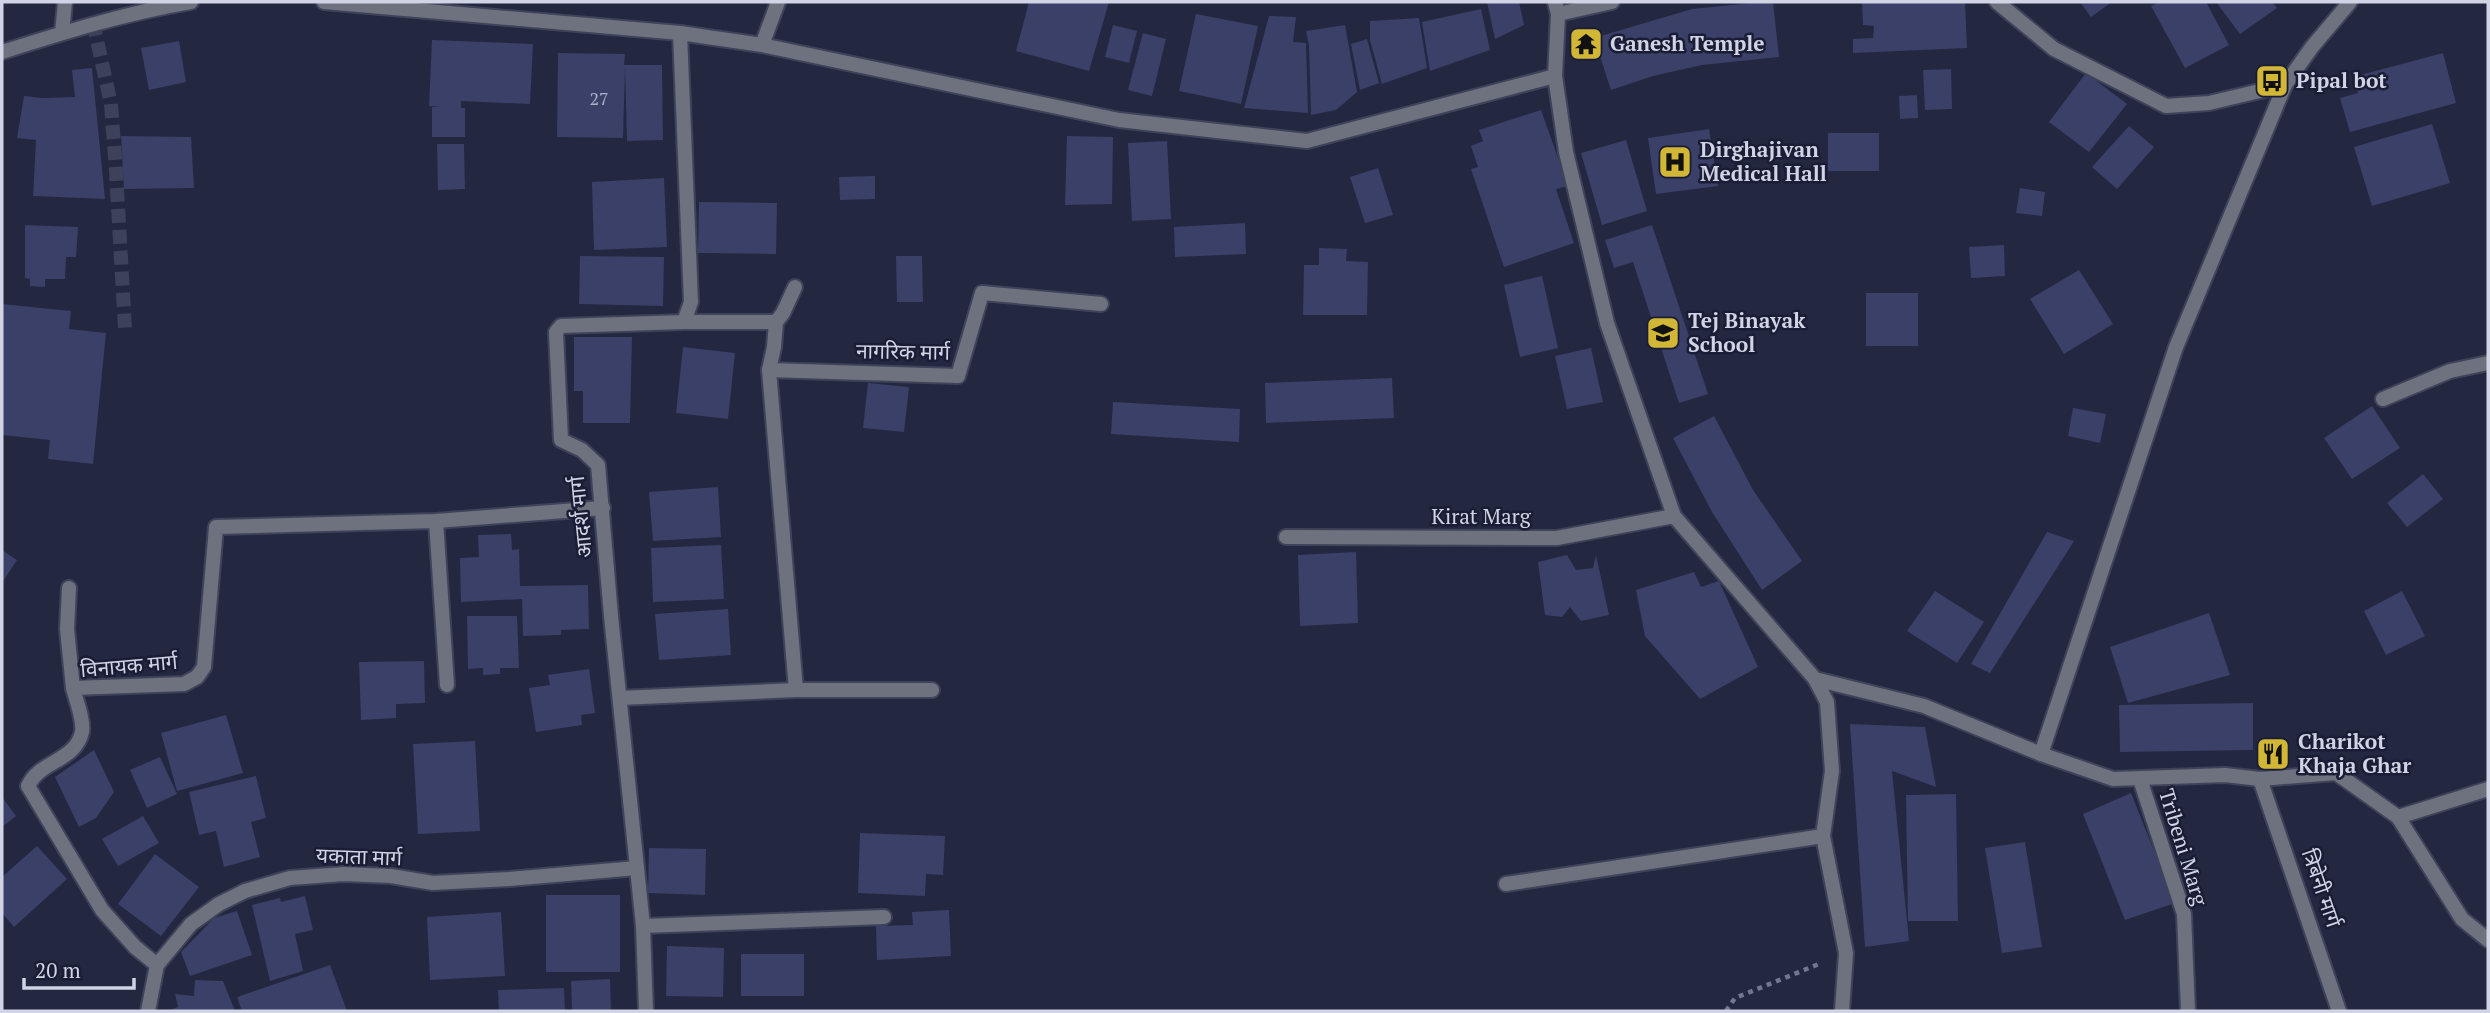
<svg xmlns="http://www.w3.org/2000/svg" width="2490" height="1013" font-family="'PT Serif','Noto Sans Devanagari',serif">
  <rect width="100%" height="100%" fill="#232740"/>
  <g fill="#3a4067">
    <path d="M1029,2h80l-20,69 -73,-20z"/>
    <path d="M1487,2h32l5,23 -29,14z"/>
    <path d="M1761,2h12l6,55 -77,8 -49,11 -42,14 -17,-52 98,-29z"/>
    <path d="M1862,2h103l2,46 -114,5v-14l20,-1 1,-12 -11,-1z"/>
    <path d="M2080,2h32l-21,15z"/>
    <path d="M2159,2h47l23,43 -44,23 -34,-62z"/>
    <path d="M2216,2h56l5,6 -37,26z"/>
    <path d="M1481,9l9,41 -60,21 -8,-49z"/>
    <path d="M1196,14l62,12 -17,78 -62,-13z"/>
    <path d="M1269,16l27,1 -3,25 13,1 2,70 -64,-5z"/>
    <path d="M1419,18l8,50 -45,16 -12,-44v-19z"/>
    <path d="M1113,25l24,6 -8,32 -24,-6z"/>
    <path d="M1345,25l12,67 -21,18 -25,5 -2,-70 -3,-14z"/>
    <path d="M1143,33l23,6 -14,57 -24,-6z"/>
    <path d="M1367,39l12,44 -19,7 -9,-46z"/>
    <path d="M432,40l101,4 -3,60 -69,-3v7h4v29h-33v-30h10l-13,-1z"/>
    <path d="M179,41l7,41 -37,8 -8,-42z"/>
    <path d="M558,53l67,1 -1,11h38l1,75 -36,1 -2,-73 -2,70 -66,-1z"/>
    <path d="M2443,53l13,50 -106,29 -10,-34 18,-5 -5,-16z"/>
    <path d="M92,68l13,131 -72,-3 3,-56 -19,-2 7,-42 18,2 33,-1 -3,-27z"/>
    <path d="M1951,69l1,40 -27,1 -2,-40z"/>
    <path d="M2086,73l41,31 -38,48 -40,-30z"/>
    <path d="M1917,95l1,23 -18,1 -1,-23z"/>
    <path d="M1541,110l27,76 -12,3 18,54 -70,24 -33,-98 7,-2 -7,-21 12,-5 -4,-11z"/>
    <path d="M2432,124l18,59 -78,23 -18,-59z"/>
    <path d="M2129,126l25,21 -37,42 -25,-22z"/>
    <path d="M1709,129l9,57 -62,8 -8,-56z"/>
    <rect x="1828" y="133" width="51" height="38"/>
    <path d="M121,136l70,1 3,51 -70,1z"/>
    <path d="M1067,136l46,1 -1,67 -47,1z"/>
    <path d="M1626,140l21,71 -45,14 -21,-72z"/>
    <path d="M1167,141l4,78 -39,2 -4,-78z"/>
    <path d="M437,144h27l1,45 -27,1z"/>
    <path d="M1378,168l15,47 -28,8 -15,-46z"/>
    <path d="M875,176v23l-35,1 -1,-23z"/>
    <path d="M664,178l3,69 -73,3 -2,-68z"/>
    <path d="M2020,188l25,4 -3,24 -26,-3z"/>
    <path d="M699,202l78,1 -1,51 -78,-1z"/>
    <path d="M1245,223l1,31 -71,3 -1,-30z"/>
    <path d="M25,225l53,2 -2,30h-10l-1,22h-20v8l-15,-1v-7l-5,-1z"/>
    <path d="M1652,225l56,169 -29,9 -46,-141 -19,6 -9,-28z"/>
    <path d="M2004,245l1,31 -34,2 -2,-31z"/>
    <path d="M1319,248l28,1 -1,12 22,1 -1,53h-64l1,-50h15z"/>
    <path d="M580,256l84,1 -1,49 -84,-2z"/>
    <path d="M896,256h26l1,46h-26z"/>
    <path d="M2079,270l34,54 -49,30 -34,-55z"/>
    <path d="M1542,276l16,72 -38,9 -16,-72z"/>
    <rect x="1866" y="293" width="52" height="53"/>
    <path d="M2,304l69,7 -2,18 37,4 -13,131 -45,-5 2,-19 -48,-5z"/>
    <path d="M574,337h58l-2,86h-47v-32h-9z"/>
    <path d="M683,347l52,6 -7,66 -52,-6z"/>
    <path d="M1591,348l12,54 -36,7 -12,-53z"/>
    <path d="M1392,378l2,40 -128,5 -1,-40z"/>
    <path d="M868,383l41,4 -5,45 -41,-4z"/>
    <path d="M1113,402l127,7 -1,33 -128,-8z"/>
    <path d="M2372,406l28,42 -48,31 -28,-41z"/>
    <path d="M2073,408l33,6 -6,29 -32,-7z"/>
    <path d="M1714,416l39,74 49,71 -40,29 -50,-78 -39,-74z"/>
    <path d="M2423,474l20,25 -36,28 -20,-24z"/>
    <path d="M718,487l3,50 -68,4 -4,-49z"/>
    <path d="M2047,532l27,9 -84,132 -19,-9z"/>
    <path d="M511,534l1,16 7,-1 1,37 68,-1 1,44 -28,1v5l-38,1 -1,-37 -61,3 -1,-44 19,-1 -1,-22z"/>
    <path d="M721,545l3,54 -71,3 -2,-54z"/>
    <path d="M2,550l15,10 -15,23z"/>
    <path d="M1356,552l2,71 -58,3 -2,-71z"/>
    <path d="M1567,555l9,15 17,-2 3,-13 13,60 -28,6 -11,-14 -8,10 -17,-2 -7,-53z"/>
    <path d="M1694,572l7,15 18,-6 39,86 -58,32 -55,-63 -9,-46z"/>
    <path d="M1935,591l49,31 -27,41 -50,-32z"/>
    <path d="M2402,591l23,45 -39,19 -22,-44z"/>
    <path d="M728,609l3,46 -72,5 -4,-46z"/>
    <path d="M2209,613l21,62 -102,28 -18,-56z"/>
    <path d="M467,616h50l2,52h-19v6l-17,1v-7l-15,1z"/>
    <path d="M424,661l1,42 -29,1v14l-35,2 -2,-58z"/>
    <path d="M589,669l6,44 -14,2 1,10 -46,7 -7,-44 21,-3 -2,-10z"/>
    <path d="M2253,703v47l-133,2 -1,-47z"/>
    <path d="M226,715l17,58 -66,18 -16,-58z"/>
    <path d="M1850,724l75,3 11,60 -44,-16 17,170 -44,6z"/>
    <path d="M475,741l5,90 -62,3 -5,-90z"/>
    <path d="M94,750l20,42 -18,26 -17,9 -24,-50z"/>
    <path d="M160,757l17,37 -30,14 -17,-38z"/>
    <path d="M256,776l10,42 -15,4 9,35 -36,10 -8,-36 -17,4 -10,-43z"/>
    <path d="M2131,793l44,110 -50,17 -42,-106z"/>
    <path d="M1956,794l2,127h-50l-2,-126z"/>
    <path d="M2,797l14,19 -14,11z"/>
    <path d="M143,816l16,27 -41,23 -16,-27z"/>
    <path d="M860,833l85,3 -2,39 -17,-1 -1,22 -67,-3z"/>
    <path d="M2025,842l17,105 -40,6 -17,-105z"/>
    <path d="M37,846l30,33 -53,48 -12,-14v-36z"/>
    <path d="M649,848l57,1 -1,46 -57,-2z"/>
    <path d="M155,854l44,33 -38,49 -43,-32z"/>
    <rect x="546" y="895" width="74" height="77"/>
    <path d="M305,896l8,34 -18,4 8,37 -33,10 -18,-76 28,-7 1,4z"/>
    <path d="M949,910l2,46 -74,4 -1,-34 37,-1 -1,-13z"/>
    <path d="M237,911l15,44 -62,21 -9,-24 33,-34z"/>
    <path d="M501,912l4,64 -75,4 -3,-63z"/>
    <path d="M667,946l57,2 -1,49 -57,-1z"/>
    <rect x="741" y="954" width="63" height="42"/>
    <path d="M330,965l17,46h-105l-5,-14z"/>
    <path d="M610,979l1,32h-39l-1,-30z"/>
    <path d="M195,980l28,1 12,30h-68l11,-4 -3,-13 19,2z"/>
    <path d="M564,988l1,23h-66l-1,-21z"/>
  </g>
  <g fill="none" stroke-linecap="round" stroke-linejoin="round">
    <path stroke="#3d4159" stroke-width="14" stroke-dasharray="14 7" stroke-linecap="butt" d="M93,22l18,82 5,67 9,158"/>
    <defs>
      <g id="minor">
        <path d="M1555,2l3,12 -3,62 11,76 41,171 67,193 141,163 109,27 117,48 72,25 112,-4 35,4 76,-6 62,44 64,102 26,21"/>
        <path d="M1997,2l57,47 112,57 43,-3 76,-18 27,-38 38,-45"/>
        <path d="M1558,14l54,-12"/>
        <path d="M62,33l3,-31"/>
        <path d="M762,45l16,-43"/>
        <path d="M684,322h92l-2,25 -5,23 27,320"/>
        <path d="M776,322l7,-9 12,-26"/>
        <path d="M769,370l189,6 24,-83 119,11"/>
        <path d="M2383,399l67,-28 38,-8"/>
        <path d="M436,521l11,164"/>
        <path d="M1286,537l271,1 117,-22"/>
        <path d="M69,588l-2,41 6,59"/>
        <path d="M1815,679l12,23 5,69 -9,65 23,117 -4,58"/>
        <path d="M620,698l176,-8h136"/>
        <path d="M2041,754l135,-407 109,-262"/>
        <path d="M2140,779l44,135 4,97"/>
        <path d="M2260,779l79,232"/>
        <path d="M2398,817l90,-28"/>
        <path d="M1506,884l317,-48"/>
        <path d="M643,926l241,-9"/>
        <path d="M157,965l-22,-18 -33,-37 -74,-124c12,-26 47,-24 54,-54 2,-12 -6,-32 -9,-44l111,-4 13,-7 7,-10 12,-140 220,-6 167,-13"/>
        <path d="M148,1011l9,-46 34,-41 28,-20 26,-13 45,-13 54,-4 47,2 42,7 76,-4 128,-11"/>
        <path d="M646,1011l-3,-85 -32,-310 -13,-151 -16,-15 -21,-10 -5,-108 5,-6 123,-4 7,-20 -11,-269"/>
      </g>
      <g id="tertiary">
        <path d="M324,2l356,31 82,12 357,75 188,21 248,-65"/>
        <path d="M2,52c63,-20 124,-39 189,-50"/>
      </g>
    </defs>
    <use href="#minor" stroke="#3f435a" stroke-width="18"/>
    <use href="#tertiary" stroke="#3f435a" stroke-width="18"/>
    <path stroke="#73778d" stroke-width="4.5" stroke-dasharray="5 5" stroke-linecap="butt" d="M1726,1011l9,-13 84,-34"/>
    <use href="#minor" stroke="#6e717e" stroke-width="14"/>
    <use href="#tertiary" stroke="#6e717e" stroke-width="14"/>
  </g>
  <defs>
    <symbol id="temple-square" viewBox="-11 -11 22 22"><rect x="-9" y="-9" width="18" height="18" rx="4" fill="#d2b736" stroke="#1a1d35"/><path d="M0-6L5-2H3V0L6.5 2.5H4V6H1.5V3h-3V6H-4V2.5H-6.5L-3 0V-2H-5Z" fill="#111"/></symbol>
    <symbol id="bus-square" viewBox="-11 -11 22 22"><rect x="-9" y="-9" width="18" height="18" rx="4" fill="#d2b736" stroke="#1a1d35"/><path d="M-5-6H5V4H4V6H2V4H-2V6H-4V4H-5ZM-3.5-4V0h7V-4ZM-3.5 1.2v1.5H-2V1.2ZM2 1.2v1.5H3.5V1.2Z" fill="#111"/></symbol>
    <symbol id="hospital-square" viewBox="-11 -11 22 22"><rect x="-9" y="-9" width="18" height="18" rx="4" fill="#d2b736" stroke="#1a1d35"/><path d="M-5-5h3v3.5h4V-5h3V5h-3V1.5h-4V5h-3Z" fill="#111"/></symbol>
    <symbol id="school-square" viewBox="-11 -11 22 22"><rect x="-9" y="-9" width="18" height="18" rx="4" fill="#d2b736" stroke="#1a1d35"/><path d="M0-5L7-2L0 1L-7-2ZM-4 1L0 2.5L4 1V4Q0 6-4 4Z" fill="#111"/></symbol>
    <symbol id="restaurant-square" viewBox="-11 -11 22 22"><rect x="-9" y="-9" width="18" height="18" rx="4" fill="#d2b736" stroke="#1a1d35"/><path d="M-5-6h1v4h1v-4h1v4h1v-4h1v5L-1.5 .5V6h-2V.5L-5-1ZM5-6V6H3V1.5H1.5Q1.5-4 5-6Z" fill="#111"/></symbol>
  </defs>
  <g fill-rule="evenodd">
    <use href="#temple-square" x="1567" y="25" width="38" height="38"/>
    <use href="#bus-square" x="2253" y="62" width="38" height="38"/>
    <use href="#hospital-square" x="1656" y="143" width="38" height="38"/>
    <use href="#school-square" x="1644" y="314" width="38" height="38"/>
    <use href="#restaurant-square" x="2254" y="735" width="38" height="38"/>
  </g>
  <g text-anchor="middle" stroke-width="5" stroke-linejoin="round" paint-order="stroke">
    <g font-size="18" fill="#aaafc6">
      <text x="599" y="105">27</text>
    </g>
    <g font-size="21" font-weight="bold" fill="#d0d4e5" stroke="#1a1d35" text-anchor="start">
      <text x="1610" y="51">Ganesh Temple</text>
      <text x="2296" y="88">Pipal bot</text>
      <text x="1700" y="157">Dirghajivan<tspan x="1700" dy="24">Medical Hall</tspan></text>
      <text x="1688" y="328">Tej Binayak<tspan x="1688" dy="24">School</tspan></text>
      <text x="2298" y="749">Charikot<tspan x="2298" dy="24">Khaja Ghar</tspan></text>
    </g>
    <g font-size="21" fill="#d0d4e5" stroke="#1a1d35">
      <text transform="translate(903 352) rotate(1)" y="7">नागरिक मार्ग</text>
      <text transform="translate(581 517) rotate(-96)" y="7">आदर्श मार्ग</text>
      <text x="1481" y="524">Kirat Marg</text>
      <text transform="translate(129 666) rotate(-5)" y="7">विनायक मार्ग</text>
      <text transform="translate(2183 847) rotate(73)" y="7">Tribeni Marg</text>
      <text transform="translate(359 857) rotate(2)" y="7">यकाता मार्ग</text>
      <text transform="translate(2321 888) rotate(71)" y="7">त्रिबेनी मार्ग</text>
    </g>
  </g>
  <rect width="2490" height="1013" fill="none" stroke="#d0d4e5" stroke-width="7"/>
  <path d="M24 978v10h110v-10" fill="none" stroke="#d0d4e5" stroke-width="3.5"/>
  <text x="35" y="978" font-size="21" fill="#d0d4e5" stroke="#1a1d35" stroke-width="5" paint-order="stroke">20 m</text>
</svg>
